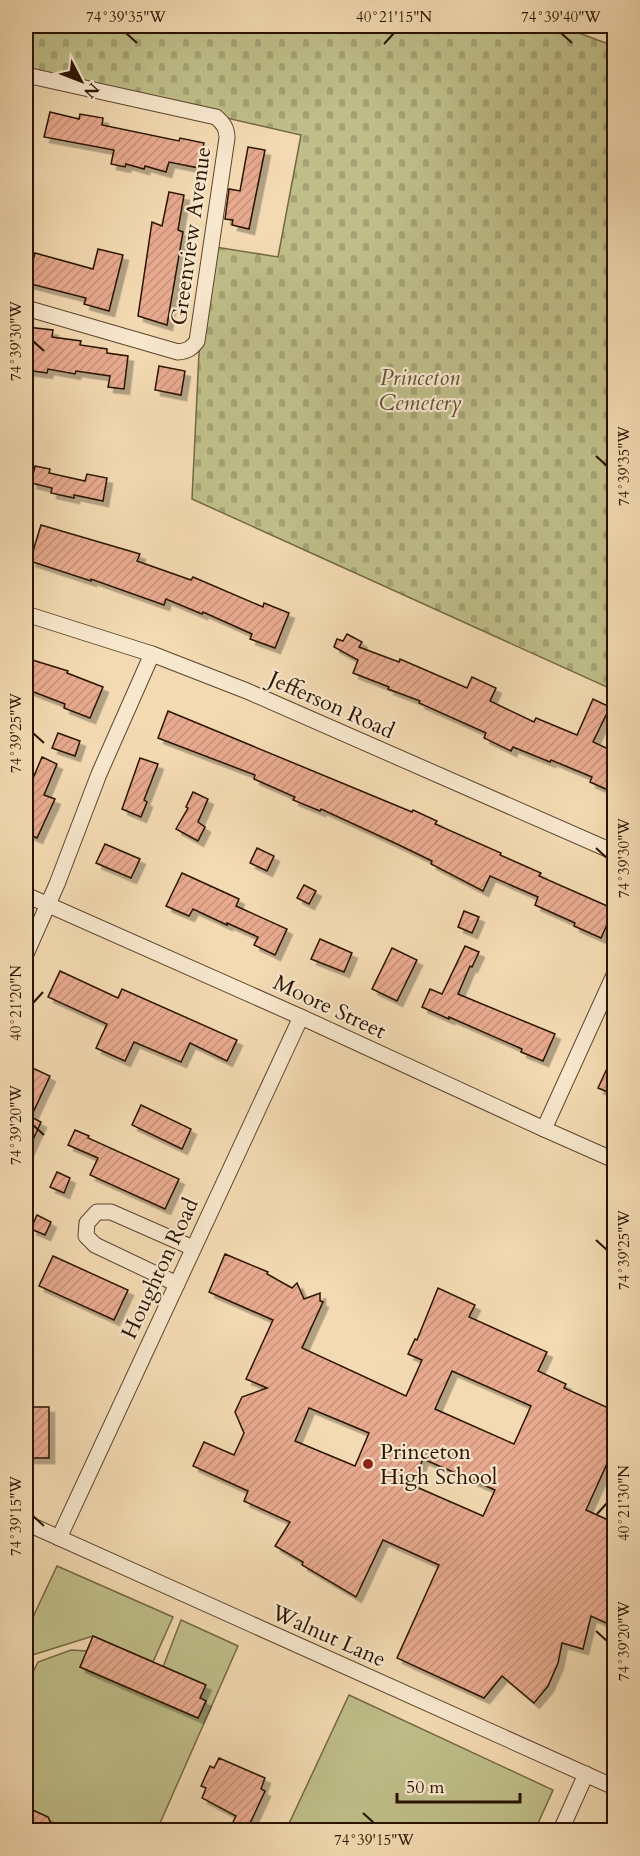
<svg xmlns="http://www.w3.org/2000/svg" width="640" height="1856" font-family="Cardo,serif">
  <defs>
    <pattern id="cemetery-stones" width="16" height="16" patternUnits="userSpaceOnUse" patternTransform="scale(1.5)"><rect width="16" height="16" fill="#bfbe89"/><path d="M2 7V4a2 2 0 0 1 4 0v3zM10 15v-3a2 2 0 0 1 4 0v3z" fill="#a4a274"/></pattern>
    <pattern id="building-hatch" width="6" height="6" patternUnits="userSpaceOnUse" patternTransform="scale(1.5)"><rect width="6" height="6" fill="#e8aa8f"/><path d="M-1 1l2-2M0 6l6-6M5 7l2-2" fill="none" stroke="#c7917a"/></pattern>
    <filter id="shadow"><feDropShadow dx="5.5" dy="5.5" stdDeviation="0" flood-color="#0004"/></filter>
  </defs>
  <rect width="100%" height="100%" fill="#f3dab2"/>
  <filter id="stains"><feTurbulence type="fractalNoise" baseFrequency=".00333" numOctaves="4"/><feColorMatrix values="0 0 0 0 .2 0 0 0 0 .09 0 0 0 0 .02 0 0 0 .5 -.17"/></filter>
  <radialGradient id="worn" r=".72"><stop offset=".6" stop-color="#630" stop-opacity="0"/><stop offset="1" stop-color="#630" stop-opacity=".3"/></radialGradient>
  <g fill="#bfbe89" stroke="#746844" stroke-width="1.5">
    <path d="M57,1566l116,51 -20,45 -60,-26 -67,21v-25z"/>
    <path d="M181,1620l57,26 -81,184h-105l1,-2 -5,-11 -22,-10v-121l12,-24 33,-12 16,1 -7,16 118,51 8,-17 -6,-3 5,-13 -42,-18z"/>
    <path d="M349,1695l204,95 -18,40h-249z"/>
  </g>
  <path fill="url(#cemetery-stones)" stroke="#746844" stroke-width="1.5" d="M26,26h534l54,20v624l-5,18 -417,-189 7,-146 17,-106 62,10 23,-122 -275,-63z"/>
  <g fill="url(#building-hatch)" stroke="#2a1300" stroke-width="1.5" fill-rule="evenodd" filter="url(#shadow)">
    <path d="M50,112l29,7 1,-5 23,4 -1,7 77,16 1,-3 24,5 -5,25 -30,-6 -3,10 -21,-6 -1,3 -18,-5 -1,3 -14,-3 3,-14 -70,-13z"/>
    <path d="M248,147l17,3 -16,79 -17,-4 1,-5 -8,-1 4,-30 11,2z"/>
    <path d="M169,192l15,3 -6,35 5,2 -16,93 -29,-9 14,-94 10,4z"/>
    <path d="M98,249l25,6 -14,56 -25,-7 2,-6 -59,-15 8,-30 58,16z"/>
    <path d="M27,327l26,3 -1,7 29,4 -1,4 27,4v4l21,3 -4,33 -16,-2 2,-11 -34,-5 -1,3 -27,-5 -1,4 -21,-3z"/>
    <path d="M159,366l26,5 -4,24 -26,-5z"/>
    <path d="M35,466l15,3 -1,4 36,8 2,-7 20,4 -4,23 -29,-6v3l-23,-5 1,-5 -21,-5z"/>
    <path d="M41,525l99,29 -3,7 54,19 2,-3 70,30 1,-4 25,10 -14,35 -25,-9 2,-5 -49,-22 -1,2 -36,-15 -2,6 -73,-26v2l-61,-20z"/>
    <path d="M347,634l15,8 -3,5 40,15 1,-3 67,29 5,-11 24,11 -6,13 44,21 2,-4 41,17 16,-36 17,8 -17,35 22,10v41l-25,-11 2,-5 -41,-17 -1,2 -37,-15 -2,4 -27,-13 2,-5 -67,-30 1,-2 -32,-12 1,-2 -36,-14 5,-13 -24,-13 3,-8 6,2z"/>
    <path d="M26,658l42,13 -1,2 36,14 -13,31 -26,-10 1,-4 -39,-15z"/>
    <path d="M168,711l244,101 1,-2 24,11 -2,3 66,29 -1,2 41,18 -2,3 75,33 -13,29 -27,-12 1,-3 -40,-18 3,-8 -48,-21 -7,15 -52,-27 1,-3 -35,-17 -76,-35 -1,2 -27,-11 2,-3 -41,-18 1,-4 -97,-37z"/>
    <path d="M58,733l22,8 -5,15 -23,-8z"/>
    <path d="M42,757l15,7 -13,31 11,4 -18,39 -11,-5v-38z"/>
    <path d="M140,758l18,6 -14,36 3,2 -6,15 -19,-8z"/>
    <path d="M193,792l15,7 -10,23 7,5 -7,14 -22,-12 12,-21 -2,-1z"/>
    <path d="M105,844l35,15 -9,19 -35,-15z"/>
    <path d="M257,848l17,8 -7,15 -17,-8z"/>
    <path d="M182,873l57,26 -3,7 51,23 -12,26 -21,-10 4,-8 -31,-14v2l-34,-16 -4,7 -23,-10z"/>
    <path d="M304,885l12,6 -7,13 -12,-6z"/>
    <path d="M464,911l15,6 -7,16 -14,-6z"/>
    <path d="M320,939l32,14 -8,19 -33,-13z"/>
    <path d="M465,946l14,6 -7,15 -2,-1 -12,28 97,40 -12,27 -22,-9 1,-3 -73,-32v2l-27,-12 8,-18 12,5z"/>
    <path d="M392,948l25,12 -20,41 -25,-12z"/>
    <path d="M60,971l58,27 4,-9 115,51 -10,21 -37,-18 -9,19 -47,-20 -9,19 -29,-13 11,-24 -59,-27z"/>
    <path d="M615,1051v44l-17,-7z"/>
    <path d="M26,1065l24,11 -19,41 10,5 -15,33z"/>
    <path d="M141,1105l50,24 -9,20 -50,-24z"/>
    <path d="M75,1130l14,6 -1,2 91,41 -14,30 -75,-34 8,-17 -30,-13z"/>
    <path d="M57,1172l13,6 -6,15 -14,-6z"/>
    <path d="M37,1215l14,7 -6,13 -14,-6z"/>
    <path d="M225,1254l43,18 -1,2 25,14 5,-5 7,16 16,-6v8l3,1 -21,46 104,48 16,-36 -14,-6 7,-15 2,1 21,-52 37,17 -6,12 78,35 -9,19 28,13 -2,4 51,23v35l-29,64 29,13v104l-24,-11 -8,33 -21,-6 -4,20 -10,23 -14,17 -32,-27 -18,22 -87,-40 42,-93 -56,-25 -27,57 -54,-32 1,-3 -28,-16 15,-24 -46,-21 4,-10 -55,-25 11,-24 30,13 10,-22 -9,-21 7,-15 25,-9 -21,-9 27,-59 -64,-28zM452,1371l79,35 -17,38 -79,-35zM309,1408l60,25 -14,33 -60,-25zM423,1459l72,31 -12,26 -71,-31z"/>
    <path d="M53,1256l75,34 -14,30 -75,-34z"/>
    <rect x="26" y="1407" width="23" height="51"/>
    <path d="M93,1636l113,49 -6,13 6,3 -8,17 -118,-51z"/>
    <path d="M219,1758l46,20 -4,11 4,2 -18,39h-18l7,-14 -34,-18 4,-10 -5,-2 9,-20 4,2z"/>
    <path d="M26,1807l22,10 6,13h-28z"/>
  </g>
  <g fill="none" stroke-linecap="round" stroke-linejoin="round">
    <defs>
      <g id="minor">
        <path d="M26,75l190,42c7,6 11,11 11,21l-30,203c-5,7 -9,10 -19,11l-152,-44"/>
        <path d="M26,614l126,40 95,37 367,161"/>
        <path d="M26,895l275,122 243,112 70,31"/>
        <path d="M26,954l31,-70 42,-110 53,-120"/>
        <path d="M544,1129l70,-154"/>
        <path d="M177,1284l-82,-39 -9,-9 1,-13 10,-11h14l82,36"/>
        <path d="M26,1523l588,264"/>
        <path d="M59,1538l242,-521"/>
        <path d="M561,1830l25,-56"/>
      </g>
    </defs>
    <use href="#minor" stroke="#5c452c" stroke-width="17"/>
    <use href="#minor" stroke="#f7e7cd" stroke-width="15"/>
  </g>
  <path fill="none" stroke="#2a1300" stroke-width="2" d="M126,33l11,10M561,33l11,10M384,44l10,-11M33,341l11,10M596,456l11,10M33,733l11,10M596,848l11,10M33,1003l10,-11M33,1125l11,10M596,1240l11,10M597,1514l10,-11M33,1516l11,10M596,1631l11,10M363,1813l11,10"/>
  <circle fill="#8f2418" stroke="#f7e7cd" stroke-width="2" cx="368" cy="1464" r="6"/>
  <g text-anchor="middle" stroke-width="4.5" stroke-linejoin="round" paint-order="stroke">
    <g font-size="22" fill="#2a1300" stroke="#f7e7cd">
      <text transform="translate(190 236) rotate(-82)" y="8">Greenview Avenue</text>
      <text transform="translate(332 704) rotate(24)" y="8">Jefferson Road</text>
      <text transform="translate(330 1006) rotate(25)" y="8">Moore Street</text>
      <text transform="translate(159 1268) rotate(-65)" y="8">Houghton Road</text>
      <text transform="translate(329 1635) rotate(24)" y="8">Walnut Lane</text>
    </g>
    <g font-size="22" font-style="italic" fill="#5e4f30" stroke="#f7e7cd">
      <text x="420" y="385">Princeton<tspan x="420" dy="25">Cemetery</tspan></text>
    </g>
    <g font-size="22" fill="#2a1300" stroke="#f7e7cd" text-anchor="start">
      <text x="380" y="1459">Princeton<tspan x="380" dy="25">High School</tspan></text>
    </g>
  </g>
  <rect width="640" height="1856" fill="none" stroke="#f3dab2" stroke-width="66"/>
  <g transform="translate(81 81) rotate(132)" stroke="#f7e7cd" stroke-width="4.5" paint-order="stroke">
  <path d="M0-4.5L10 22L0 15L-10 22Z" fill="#2a1300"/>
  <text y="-9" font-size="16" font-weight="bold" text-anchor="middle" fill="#2a1300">N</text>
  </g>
  <path d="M397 1793v9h123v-9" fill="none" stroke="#2a1300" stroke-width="3"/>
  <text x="406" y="1793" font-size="18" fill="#2a1300" stroke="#f7e7cd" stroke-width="4.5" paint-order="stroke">50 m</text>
  <rect x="33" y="33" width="574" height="1790" fill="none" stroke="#2a1300" stroke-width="2"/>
  <g font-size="15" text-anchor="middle" fill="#2a1300">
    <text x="126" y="22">74°39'35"W</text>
    <text x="394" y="22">40°21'15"N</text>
    <text x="561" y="22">74°39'40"W</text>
    <text transform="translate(16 341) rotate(-90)" y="5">74°39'30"W</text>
    <text transform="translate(624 466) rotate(-90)" y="5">74°39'35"W</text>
    <text transform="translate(16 733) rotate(-90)" y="5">74°39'25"W</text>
    <text transform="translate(624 858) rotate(-90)" y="5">74°39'30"W</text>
    <text transform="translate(16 1003) rotate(-90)" y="5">40°21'20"N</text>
    <text transform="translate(16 1125) rotate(-90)" y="5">74°39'20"W</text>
    <text transform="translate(624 1250) rotate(-90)" y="5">74°39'25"W</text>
    <text transform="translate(624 1503) rotate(-90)" y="5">40°21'30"N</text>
    <text transform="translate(16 1516) rotate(-90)" y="5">74°39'15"W</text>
    <text transform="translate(624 1641) rotate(-90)" y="5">74°39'20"W</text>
    <text x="374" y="1845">74°39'15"W</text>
  </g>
  <rect width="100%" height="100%" filter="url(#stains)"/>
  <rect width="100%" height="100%" fill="url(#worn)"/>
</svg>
